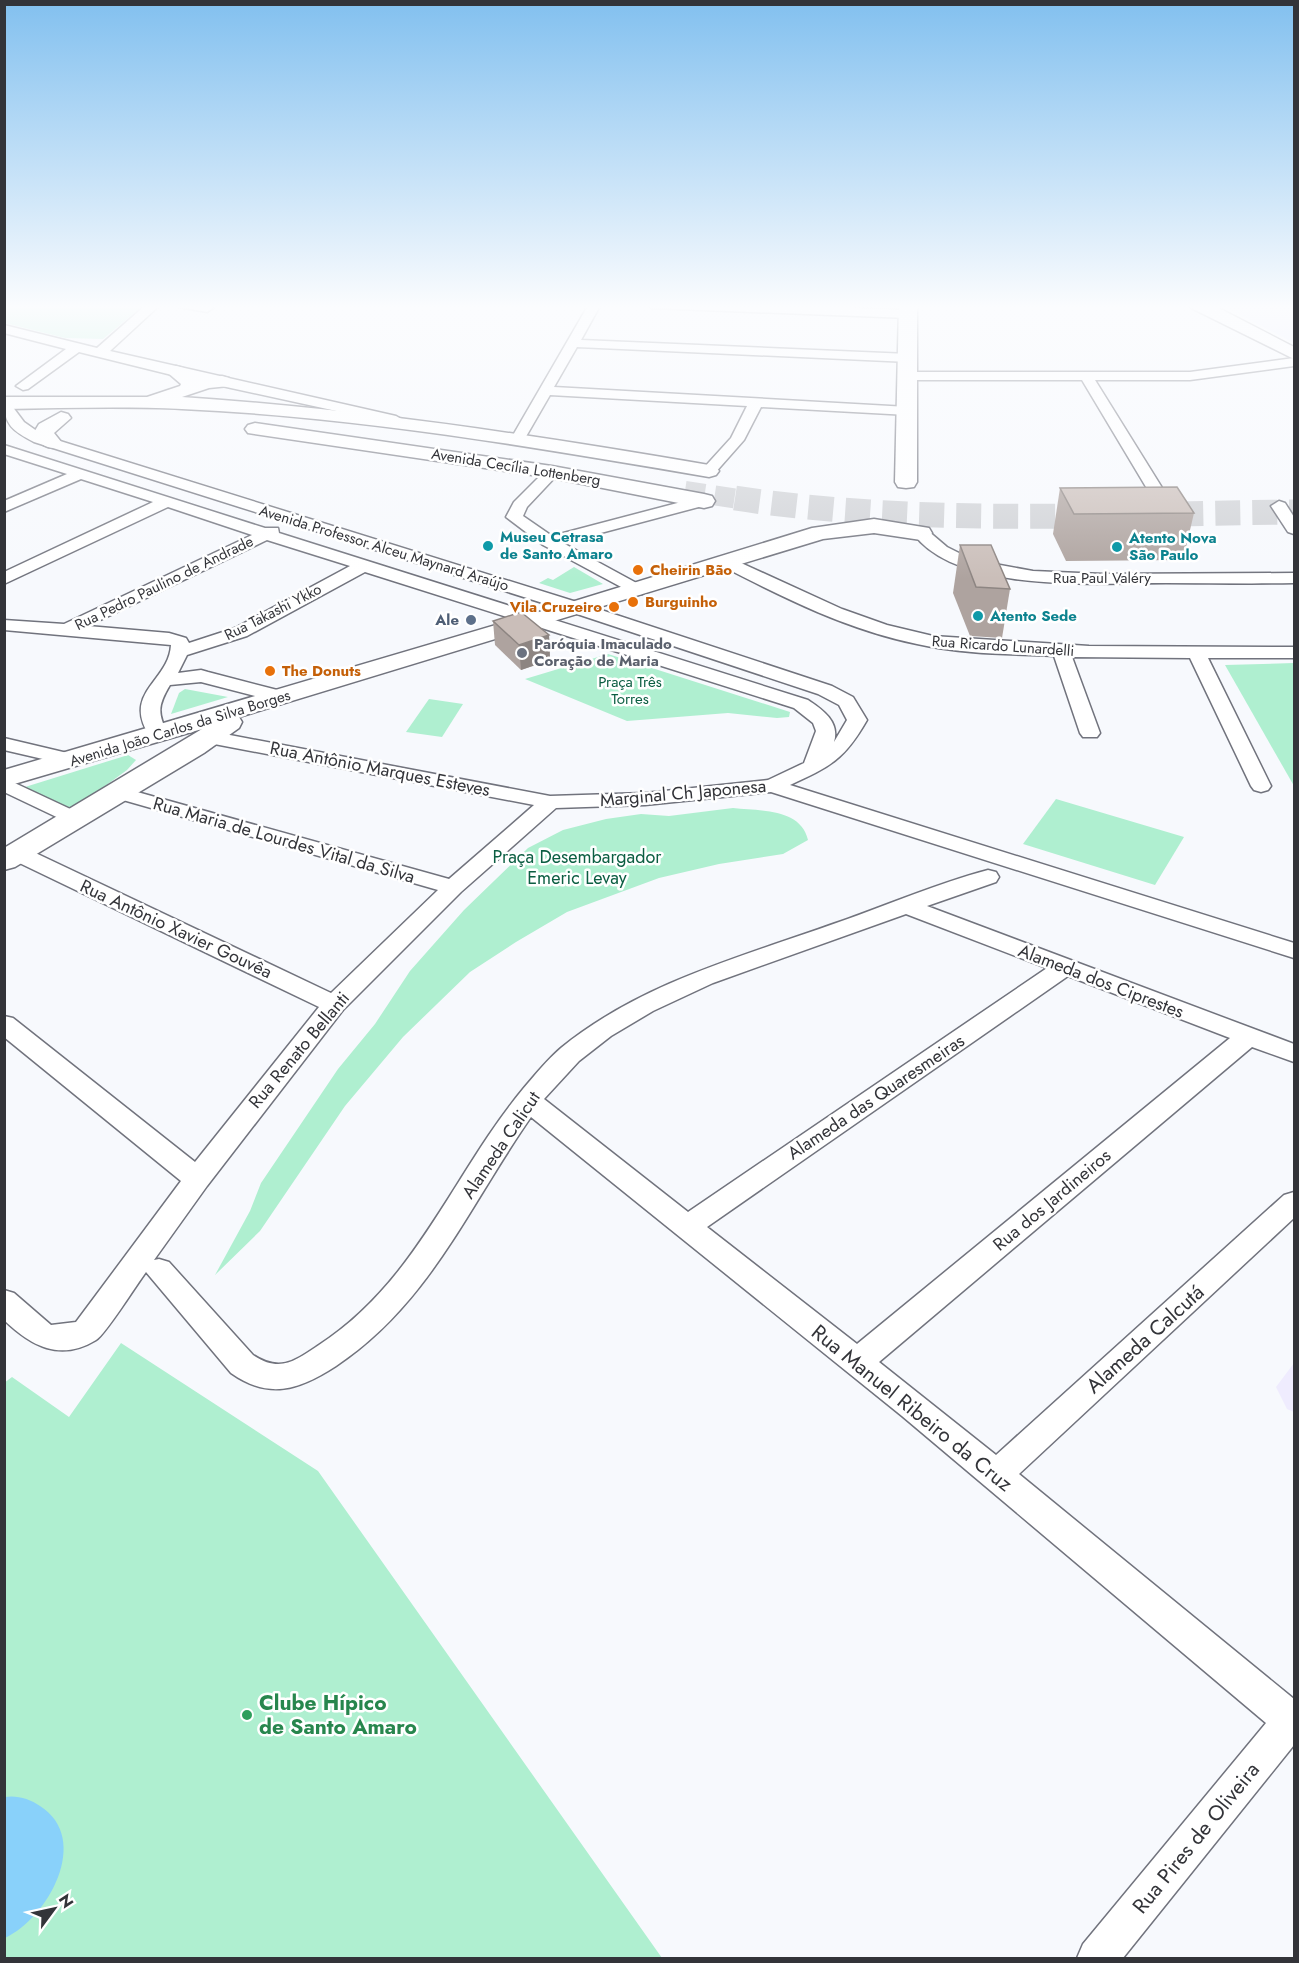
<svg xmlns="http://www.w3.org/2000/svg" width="1299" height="1963" font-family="Jost,sans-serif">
  <rect width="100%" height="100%" fill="#f7f9fd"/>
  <path fill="#e7ebfe" d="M1220,304h74v39z"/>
  <path fill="#efecfe" d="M1294,1363v49l-7,-3 -11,-22z"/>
  <g fill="#afefd0">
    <path d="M12,304h133l-42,35 -38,-1 -60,-15v-16z"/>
    <path d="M574,567l29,17 -33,9 -31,-10 9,-5 5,2z"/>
    <path d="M608,654l182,58 -1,5 -12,1 -49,-5 -101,8 -102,-42z"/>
    <path d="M1294,663v123l-69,-121z"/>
    <path d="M185,689l43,8 -57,17 8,-21z"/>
    <path d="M429,699l34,5 -21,33 -36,-5z"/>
    <path d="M128,755l8,5 -9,10 -55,40 -47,-23z"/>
    <path d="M1056,799l128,38 -29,48 -132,-41z"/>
    <path d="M733,808c26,3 68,0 75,32l-25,14 -64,10 -60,14 -92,34 -51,30 -46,30 -67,65 -58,69 -85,125 -45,44 35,-64 11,-28 77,-114 37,-45 35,-53 54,-61 64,-62 35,-18 43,-11 35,-5 28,2z"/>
    <path d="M121,1343l197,128 344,487h-657l-1,-575 8,-6 57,40z"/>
  </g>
  <path fill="#89d1fa" d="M5,1797c12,-2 25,2 35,9 52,33 8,112 -35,132z"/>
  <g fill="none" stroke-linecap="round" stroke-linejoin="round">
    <path stroke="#d0d2d6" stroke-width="20" stroke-dasharray="20 10" stroke-linecap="butt" d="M685,491l60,9"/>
    <path stroke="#d0d2d6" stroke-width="25" stroke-dasharray="25 12" stroke-linecap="butt" d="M735,498c184,28 374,16 559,14"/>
    <defs>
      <g id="street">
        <path d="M147,304h14l-51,47 286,65 7,4 -7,4 -220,-48 -97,-24 -51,37 -5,1 -7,-4 50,-37 -62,-16v-8l93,23z"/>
        <path d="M177,304h30l6,4 -6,4 -28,-5z"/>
        <path d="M589,304h12l-20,36 328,14 7,4 -7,4 -332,-15 -23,40 354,20 7,4 -7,4 -147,-8 -17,33 -30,34 -5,2 -8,-5 30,-33 16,-32 -197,-11 -26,45h-10l-2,-3z"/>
        <path d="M646,304h109l153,6 6,4 -6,4 -256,-10z"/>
        <path d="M1294,358v8l-104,14h-95l79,127 -8,5 -8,-5 -76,-127h-174l-7,-4 7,-4h282z"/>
        <path d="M4,401l5,1 15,20 20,14 539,168 249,82 21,11 14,23c-23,40 -36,46 -77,65l504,158v15l-523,-166 -126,13 -89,3 -95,84 -118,118 -136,176 -53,74 5,-1 10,3 84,93c27,18 42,6 66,-10 98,-64 133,-170 204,-256 12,-14 24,-29 38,-41 79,-65 183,-92 278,-126 49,-17 99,-39 149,-52l8,2 3,5 -3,5 -69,24 367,138v18l-42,-15 -373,315 117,93 288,-260 10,-3v26l-275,256 275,225v46l-171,213h-46l6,-14 183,-221 -364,-307 -371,-299c-63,90 -101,186 -195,249 -37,24 -67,34 -105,7l-85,-101c-9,12 -41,63 -50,68 -36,22 -65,6 -92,-20v-30l10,3 37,32 25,-3 105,-141 -177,-144v-21l9,2 182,144 124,-155 -310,-149 -3,-5 3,-5 8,-2 8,2 306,145 107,-103 -329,-94 -3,-4 3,-4 7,-2 7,2 326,91 85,-74 -325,-62 -7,-2 -3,-4 3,-4 7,-2 341,65 95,-3 123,-13 36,-17 12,-32 -3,-8 -19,-15 -429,-136 -118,64 -60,19 -9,18 23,-3 7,2 81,21 3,4 -3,4 -7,2 -81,-21 -31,3c-12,20 -13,28 -2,49l-3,4h-14c-31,-45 18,-56 20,-93l-167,-15v-10l60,4 188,-89 -84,-28 -164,77v-12l149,-70 -72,-23 -77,33v-11l63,-27 -63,-20v-9l261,83h13l1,5 529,167c15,10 32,22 26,42l13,-22 -8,-15 -21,-11 -247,-82 -537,-170c-21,-11 -30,-17 -30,-41zM267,540l83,26 -115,62 -46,15 -3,-5 -17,-5 -81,-7zM906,914l141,54 -359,244 -144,-113 35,-38 32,-25 42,-25 60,-28zM1068,976l162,62 -373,306 -150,-117z"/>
        <path d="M552,467l8,5 -33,35 -4,9 29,20 152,-40 8,5 -2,3 -147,39 79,43 3,4 -3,4 -6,1 -93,-50 -37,-28 8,-15 33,-33z"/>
        <path d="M1279,501l6,2 9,14v17l-6,-2 -17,-26z"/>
        <path d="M921,528l6,2 20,17 26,13 60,11 70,3 191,-1v10c-42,1 -85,0 -128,0 -68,0 -209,11 -253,-50z"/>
        <path d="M728,557l114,52 45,16 46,11 156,10 205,1v11h-86l63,128 -3,4 -7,2 -7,-2 -3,-4 -61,-128 -118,-1 28,76 -3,4h-14l-3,-4 -26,-77c-46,-2 -93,-2 -137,-12 -69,-14 -133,-46 -195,-78l-2,-4z"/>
        <path d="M4,738l76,18 3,4 -3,4 -7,2 -69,-16z"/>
        <path d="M4,778l77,36 4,4 -4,4 -7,2 -7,-2 -63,-30z"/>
      </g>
      <g id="secondary">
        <path d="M899,304h18v178l-3,5 -8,1 -8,-1 -3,-5z"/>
        <path d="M1189,304h22l83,43v12l-103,-51z"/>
        <path d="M176,366l7,2 16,11 23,-3 7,2 2,4 -2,4 -20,2 -27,9c178,12 352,38 527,68l7,2 3,4 -3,4 -7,2c-175,-30 -350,-60 -527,-68 -59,-3 -118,-1 -178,0v-12h143l33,-11 1,-2 -14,-12 2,-4z"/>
        <path d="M61,412l7,2 3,4 -17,15 8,10 -3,4c-12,3 -19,-3 -26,-13l6,-10z"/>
        <path d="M255,423l297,43 152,28 8,2 3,5 -3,5 -8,2 -152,-30 -304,-45 -3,-4 3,-4z"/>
        <path d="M874,519l55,9 3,5 -3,5 -8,2 -47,-7 -51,6 -584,178 3,5 -3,6 -35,25 -189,114 -11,3v-22l198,-119 -198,58v-17l522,-154 286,-88z"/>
      </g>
    </defs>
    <use href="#street" stroke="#71737d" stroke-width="3"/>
    <use href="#secondary" stroke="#71737d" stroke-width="3"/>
    <use href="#street" fill="#fff" fill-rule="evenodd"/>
    <use href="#secondary" fill="#fff" fill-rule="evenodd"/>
  </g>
  <g fill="#aea39f">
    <path d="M1060,488l134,25 -11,47 -117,1 -13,-27z"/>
    <path d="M960,545l50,44 -8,49 -32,-2 -17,-43z"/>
    <path d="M493,621l56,14 1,25 -29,10 -26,-25z"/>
  </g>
  <path fill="#8d8582" d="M549,635l1,25 -29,10 -2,-25z"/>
  <g fill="#cabeb9" stroke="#8d8582" stroke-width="1.5">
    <path d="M1177,487l17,26 -120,1 -14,-26z"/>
    <path d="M960,545h31l19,44 -34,-2z"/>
    <path d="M521,612l28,23 -30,10 -26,-24z"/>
  </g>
  <linearGradient id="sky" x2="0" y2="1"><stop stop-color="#82c0ef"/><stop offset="0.53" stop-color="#fbfcfe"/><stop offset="1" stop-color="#fbfcfe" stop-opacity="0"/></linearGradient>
  <rect width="1299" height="579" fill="url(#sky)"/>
  <g fill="#0f9aa8" stroke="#fff" stroke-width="2">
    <circle cx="488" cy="546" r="6"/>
    <circle cx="1117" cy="547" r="6"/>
    <circle cx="978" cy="616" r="6"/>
  </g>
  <g fill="#e8710a" stroke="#fff" stroke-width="2">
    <circle cx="638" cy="570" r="6"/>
    <circle cx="633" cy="602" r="6"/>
    <circle cx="614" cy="607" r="6"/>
    <circle cx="270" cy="671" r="6"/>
  </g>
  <circle fill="#5c6f8a" stroke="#fff" stroke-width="2" cx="471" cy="620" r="6"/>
  <circle fill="#6b7280" stroke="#fff" stroke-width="2" cx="522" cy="653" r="6"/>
  <circle fill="#2e9e5b" stroke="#fff" stroke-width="2" cx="247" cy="1715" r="6"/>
  <g text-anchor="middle" stroke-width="5" stroke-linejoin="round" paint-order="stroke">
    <g font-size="15" fill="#333439" stroke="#fff">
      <text transform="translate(516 467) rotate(9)" y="5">Avenida Cecília Lottenberg</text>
      <text transform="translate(384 548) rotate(17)" y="5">Avenida Professor Alceu Maynard Araújo</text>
      <text x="1102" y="583">Rua Paul Valéry</text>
      <text transform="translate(164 583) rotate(-26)" y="5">Rua Pedro Paulino de Andrade</text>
      <text transform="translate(273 612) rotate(-27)" y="5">Rua Takashi Ykko</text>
      <text transform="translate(1003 646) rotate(4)" y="5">Rua Ricardo Lunardelli</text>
      <text transform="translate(180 728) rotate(-17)" y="5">Avenida João Carlos da Silva Borges</text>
    </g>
    <g font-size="15" font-weight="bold" fill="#0d838f" stroke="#fff" text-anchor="start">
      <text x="500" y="542">Museu Cetrasa<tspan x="500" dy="17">de Santo Amaro</tspan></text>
      <text x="1129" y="543">Atento Nova<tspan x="1129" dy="17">São Paulo</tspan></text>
      <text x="990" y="621">Atento Sede</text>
    </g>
    <g font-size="15" font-weight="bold" fill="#c56008" stroke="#fff" text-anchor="start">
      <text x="650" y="575">Cheirin Bão</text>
      <text x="645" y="607">Burguinho</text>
      <text x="602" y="612" text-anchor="end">Vila Cruzeiro</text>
      <text x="282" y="676">The Donuts</text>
    </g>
    <g font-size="15" font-weight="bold" fill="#4e5e75" stroke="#fff" text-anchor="end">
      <text x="459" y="625">Ale</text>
    </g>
    <g font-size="15" font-weight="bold" fill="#5b616d" stroke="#fff" text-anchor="start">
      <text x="534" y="649">Paróquia Imaculado<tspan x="534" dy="17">Coração de Maria</tspan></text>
    </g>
    <g font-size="15" fill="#0b5e42" stroke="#fff">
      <text x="630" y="687">Praça Três<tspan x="630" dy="17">Torres</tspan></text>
    </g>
    <g font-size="18" fill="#333439" stroke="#fff">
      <text transform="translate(380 769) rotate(11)" y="6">Rua Antônio Marques Esteves</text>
      <text transform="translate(683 793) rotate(-5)" y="6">Marginal Ch Japonesa</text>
      <text transform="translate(284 840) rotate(16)" y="6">Rua Maria de Lourdes Vital da Silva</text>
      <text transform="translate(176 929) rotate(25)" y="6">Rua Antônio Xavier Gouvêa</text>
      <text transform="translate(1101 981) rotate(21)" y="6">Alameda dos Ciprestes</text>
      <text transform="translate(299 1050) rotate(-50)" y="6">Rua Renato Bellanti</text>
      <text transform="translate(876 1097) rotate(-34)" y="6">Alameda das Quaresmeiras</text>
      <text transform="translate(501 1145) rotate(-56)" y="6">Alameda Calicut</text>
      <text transform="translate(1052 1200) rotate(-40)" y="6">Rua dos Jardineiros</text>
    </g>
    <g font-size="18" fill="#0b5e42" stroke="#fff">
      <text x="577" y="863">Praça Desembargador<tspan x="577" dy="21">Emeric Levay</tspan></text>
    </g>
    <g font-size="21" fill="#333439" stroke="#fff">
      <text transform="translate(1145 1339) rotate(-42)" y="7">Alameda Calcutá</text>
      <text transform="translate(912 1408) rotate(39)" y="7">Rua Manuel Ribeiro da Cruz</text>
      <text transform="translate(1196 1838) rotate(-51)" y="7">Rua Pires de Oliveira</text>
    </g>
    <g font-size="21" font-weight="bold" fill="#27864d" stroke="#fff" text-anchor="start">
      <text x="259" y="1710">Clube Hípico<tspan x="259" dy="24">de Santo Amaro</tspan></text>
    </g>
  </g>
  <rect width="1299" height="1963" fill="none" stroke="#333439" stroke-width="12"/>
  <g transform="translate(54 1909) rotate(57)" stroke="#ffffff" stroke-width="4.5" paint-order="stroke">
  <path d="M0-4.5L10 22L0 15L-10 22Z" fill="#333439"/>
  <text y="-9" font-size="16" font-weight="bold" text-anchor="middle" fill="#333439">N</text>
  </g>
</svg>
